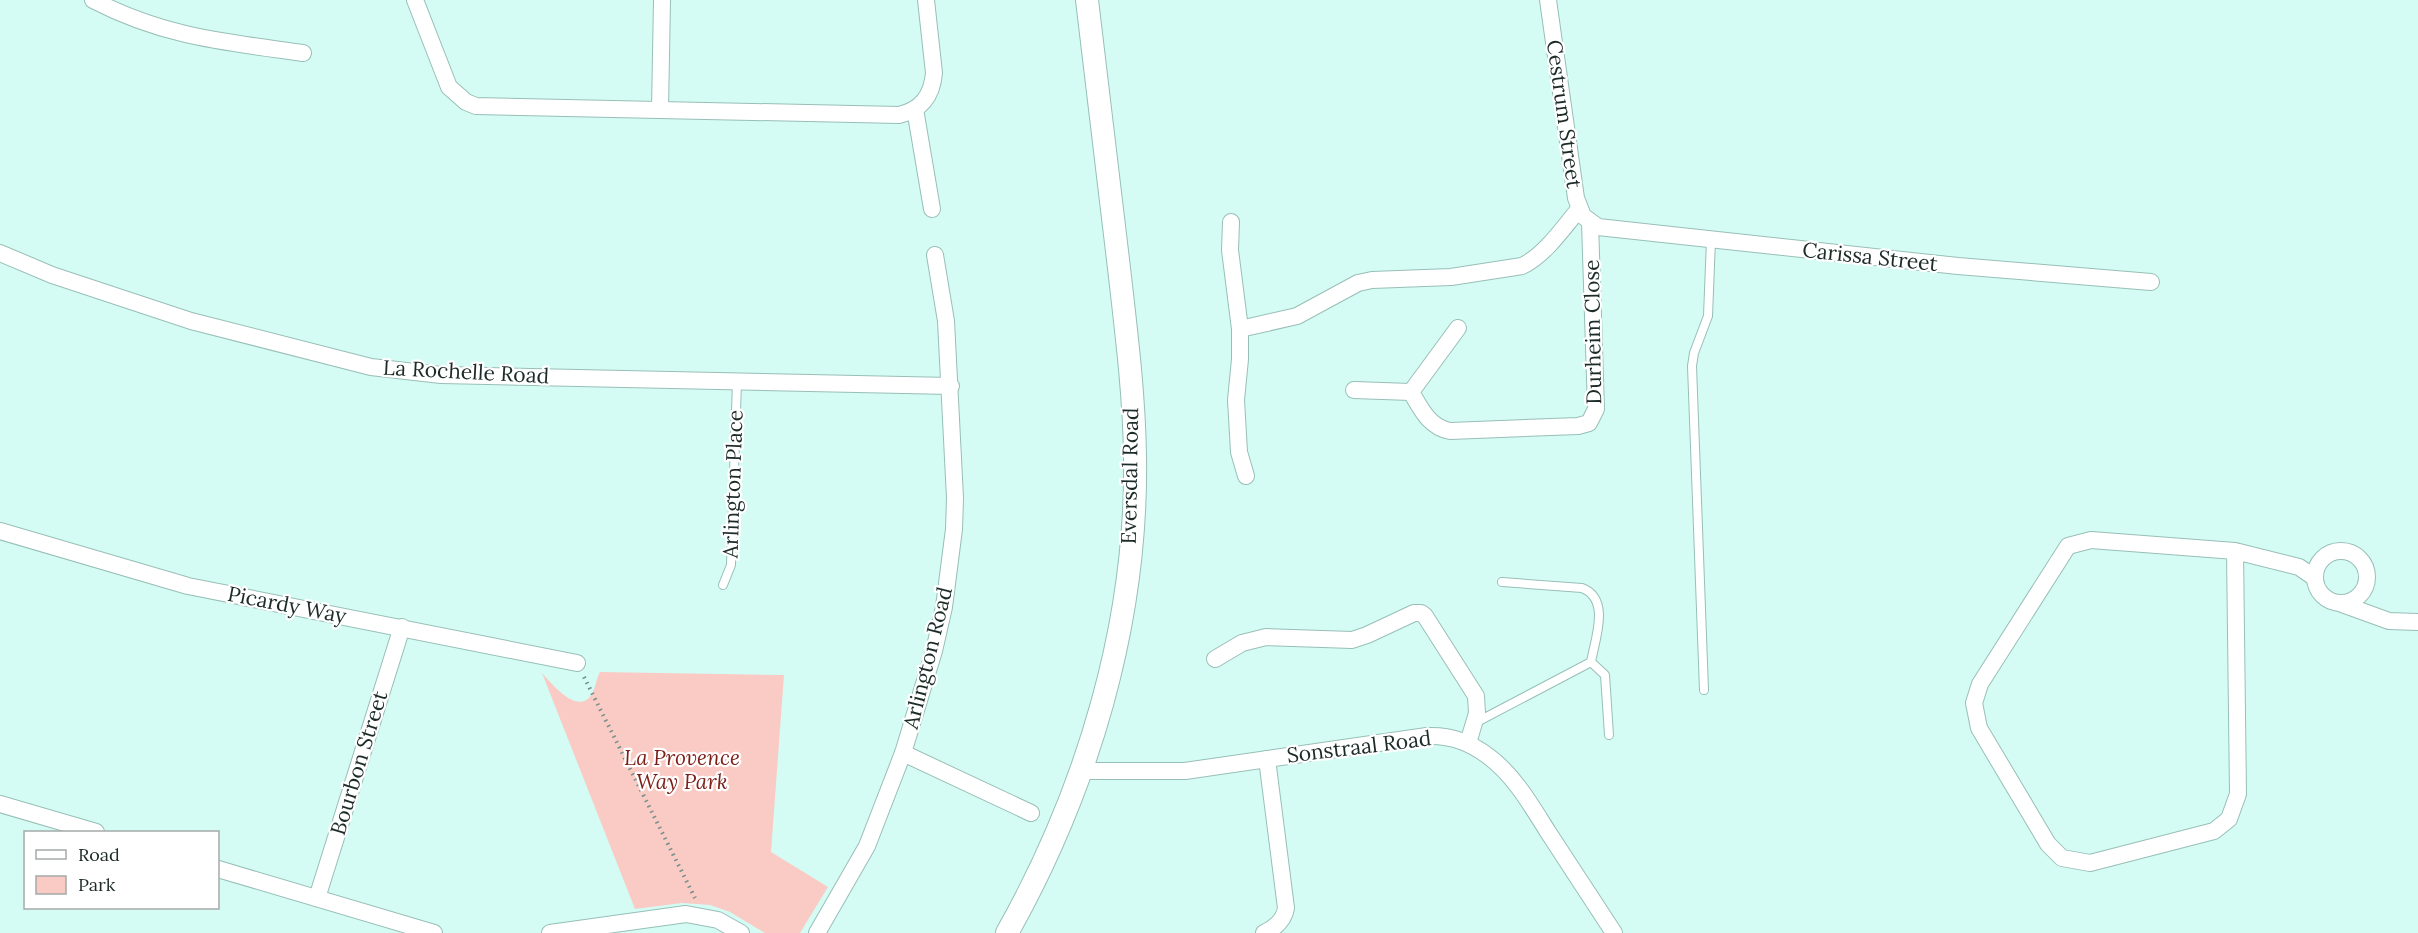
<svg xmlns="http://www.w3.org/2000/svg" width="2418" height="933" font-family="Lora,serif">
  <rect width="100%" height="100%" fill="#d4fcf4"/>
  <path fill="#facbc4" d="M600,672l184,3 -13,177 57,35 -28,46h-35l-35,-21 -20,-7 -28,-2 -47,6 -93,-236c9,10 36,43 49,22 5,-7 5,-16 9,-23z"/>
  <g fill="none" stroke-linecap="round" stroke-linejoin="round">
    <defs>
      <g id="lane">
        <path d="M723,585l8,-20 6,-184"/>
        <path d="M1591,662l14,13 4,60"/>
        <path d="M1704,690l-12,-324 2,-13 14,-37 3,-76"/>
        <path d="M1475,723l116,-61c4,-23 20,-63 -9,-74l-80,-6"/>
      </g>
      <g id="street">
        <path d="M93,0c71,37 132,42 210,53"/>
        <path d="M415,0l34,87 17,15 10,4 423,9c22,-5 33,-19 35,-42l-8,-73"/>
        <path d="M1548,0l28,198 7,18 15,11 360,39 193,16"/>
        <path d="M915,109l17,100"/>
        <path d="M660,110l2,-110"/>
        <path d="M1231,222l-1,28 10,79v30l-4,41 3,52 7,24"/>
        <path d="M0,253l52,22 139,46 180,46 70,8 510,11"/>
        <path d="M1458,328l-47,64c10,17 18,35 39,39l128,-5 11,-3 7,-14 -6,-186"/>
        <path d="M1240,329l57,-13 61,-33 14,-3 79,-3 71,-11c23,-11 41,-38 57,-57"/>
        <path d="M1354,390l57,2"/>
        <path d="M0,531l188,55 389,77"/>
        <circle cx="2341" cy="577" r="26"/>
        <path d="M2235,551l3,243 -9,25 -15,12 -124,32 -28,-5 -14,-14 -69,-116 -5,-25 6,-19 88,-138 23,-6 144,11 64,16 16,11"/>
        <path d="M2342,604l47,17 29,1"/>
        <path d="M1215,659l27,-16 24,-6 86,3 15,-5 47,-22h7l4,3 51,80 1,17 -9,30"/>
        <path d="M903,753l128,60"/>
        <path d="M1080,771h105l242,-35c23,-1 43,6 61,20 26,19 43,49 60,76 22,34 44,67 66,101"/>
        <path d="M0,804l96,28"/>
        <path d="M218,869l216,64"/>
        <path d="M317,898l85,-271"/>
        <path d="M550,933l136,-19 32,6 23,13"/>
        <path d="M817,933l50,-87 36,-93 31,-102 10,-44 10,-78 1,-31 -9,-177 -11,-66"/>
        <path d="M1264,933c11,-5 20,-12 22,-25l-19,-149"/>
      </g>
      <path id="secondary" d="M1007,933c81,-144 131,-312 128,-478 -1,-63 -9,-125 -16,-187 -10,-90 -21,-179 -32,-268"/>
    </defs>
    <use href="#lane" stroke="#98bfb7" stroke-width="10"/>
    <use href="#street" stroke="#98bfb7" stroke-width="18"/>
    <use href="#secondary" stroke="#98bfb7" stroke-width="24"/>
    <path stroke="#748f8a" stroke-width="4" stroke-dasharray="1.5 4.5" stroke-linecap="butt" d="M584,677l111,221"/>
    <use href="#lane" stroke="#fff" stroke-width="8"/>
    <use href="#street" stroke="#fff" stroke-width="16"/>
    <use href="#secondary" stroke="#fff" stroke-width="22"/>
  </g>
  <g text-anchor="middle" stroke-width="4.5" stroke-linejoin="round" paint-order="stroke">
    <g font-size="21" fill="#1c2b28" stroke="#fff">
      <text transform="translate(1564 114) rotate(82)" y="7">Cestrum Street</text>
      <text transform="translate(1870 257) rotate(6)" y="7">Carissa Street</text>
      <text transform="translate(1593 332) rotate(-91)" y="7">Durheim Close</text>
      <text transform="translate(466 372) rotate(3)" y="7">La Rochelle Road</text>
      <text transform="translate(1130 476) rotate(-89)" y="7">Eversdal Road</text>
      <text transform="translate(733 484) rotate(-88)" y="7">Arlington Place</text>
      <text transform="translate(287 605) rotate(11)" y="7">Picardy Way</text>
      <text transform="translate(928 658) rotate(-76)" y="7">Arlington Road</text>
      <text transform="translate(1359 747) rotate(-7)" y="7">Sonstraal Road</text>
      <text transform="translate(359 763) rotate(-73)" y="7">Bourbon Street</text>
    </g>
    <g font-size="21" font-style="italic" fill="#7c1f18" stroke="#fff">
      <text x="682" y="765">La Provence<tspan x="682" dy="24">Way Park</tspan></text>
    </g>
  </g>
  <rect x="24" y="831" width="195" height="78" fill="#ffffff" stroke="#a4aaa9" stroke-width="1.5"/>
  <rect x="36" y="850" width="30" height="9" fill="#ffffff" stroke="#a4aaa9" stroke-width="1.5"/>
  <text x="78" y="861" font-size="18" fill="#1c2b28">Road</text>
  <rect x="36" y="876" width="30" height="18" fill="#facbc4" stroke="#a4aaa9" stroke-width="1.5"/>
  <text x="78" y="891" font-size="18" fill="#1c2b28">Park</text>
</svg>
